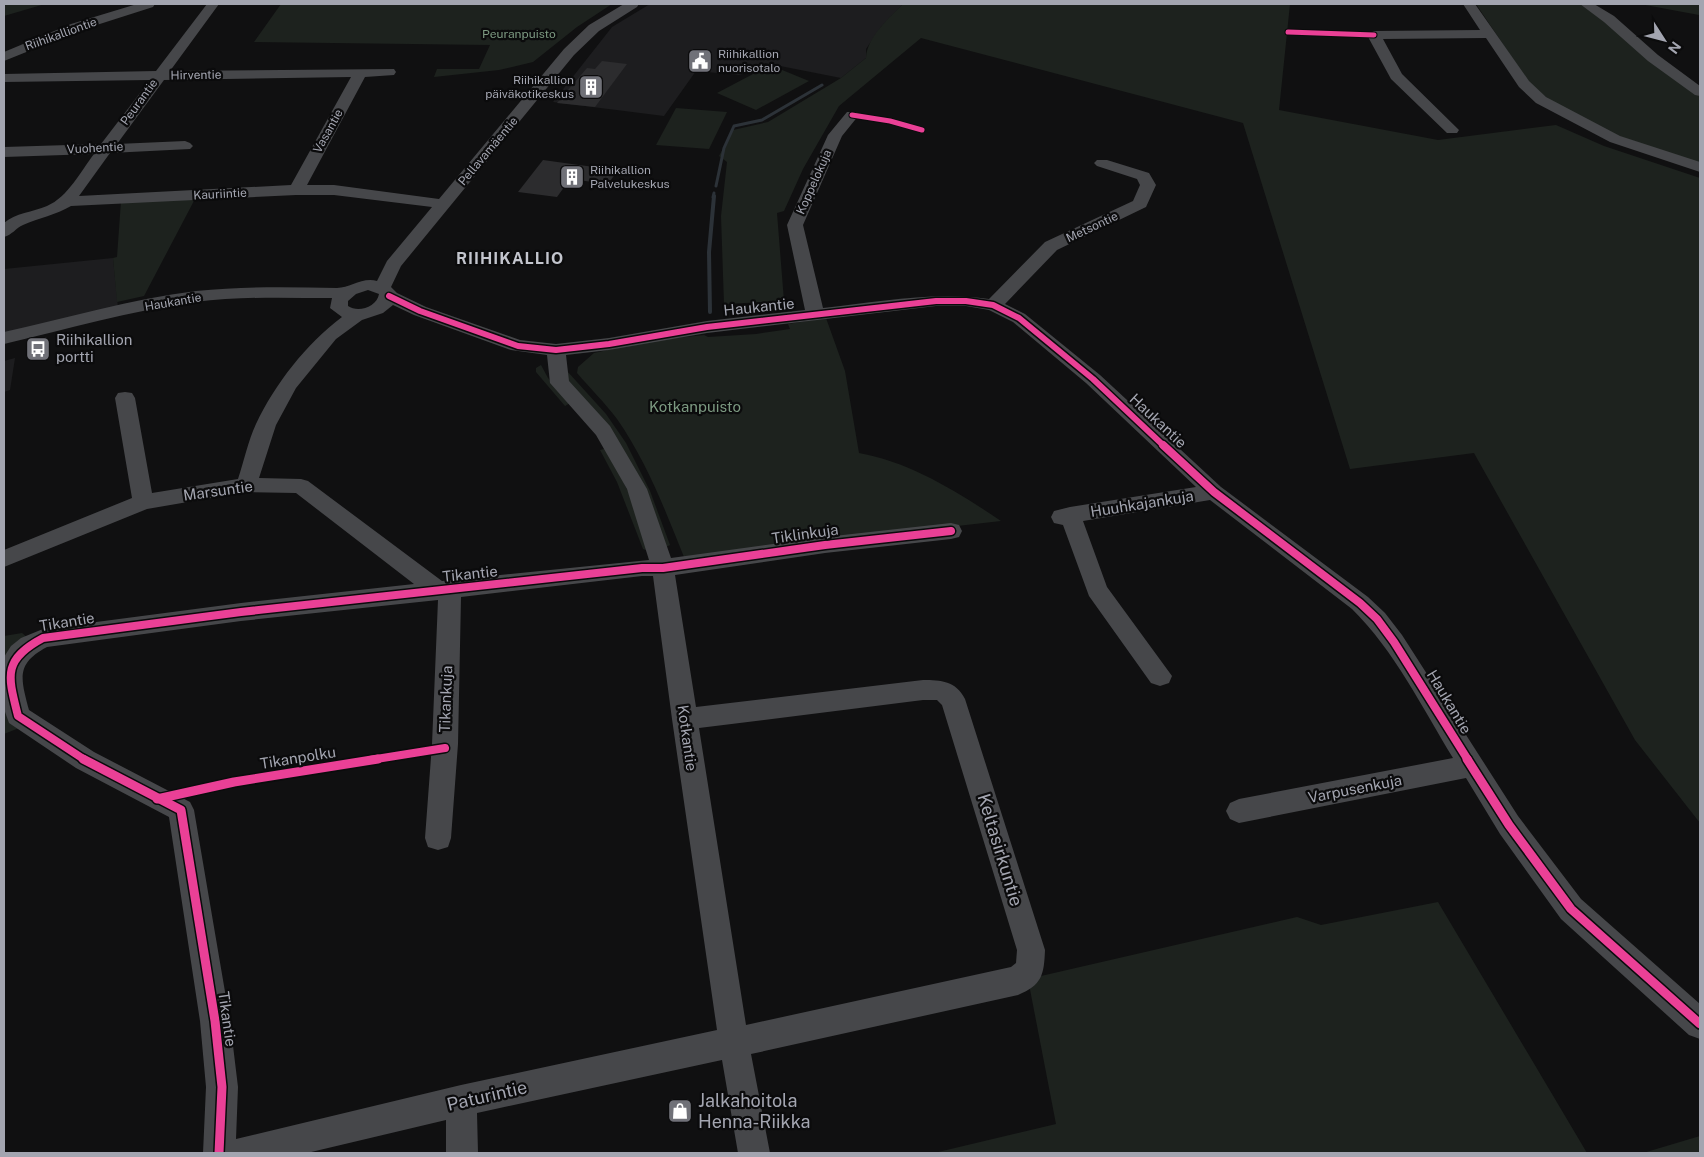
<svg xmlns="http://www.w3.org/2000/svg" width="1704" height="1157" font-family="'Public Sans',sans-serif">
  <rect width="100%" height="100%" fill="#101011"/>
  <g fill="#1d1d1f">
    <path d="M650,4h253l-22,23 -15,22v9l-25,20 -76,-15 -25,12 -44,-4 -32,45 -111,-14 59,-75z"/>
    <path d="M113,258l5,50 -114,25v-64z"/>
    <path d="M15,358l-5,32 -6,2v-31z"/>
  </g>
  <g fill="#1d221e">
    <path d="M4,4h41l-41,12z"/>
    <path d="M281,4h331l-35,23 -44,35 -34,8 -65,7 3,-8h42l11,-24 -236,-3z"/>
    <path d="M903,4h387l-11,106 159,30 118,-15 48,21 96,32v645l-65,-83 -161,-287 -124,16 -107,-346 -322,-85 -82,68 -36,63 -19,42 -7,2 7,88 -60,3 -3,-88 6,-54 -8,-6 14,-26 35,-8 73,-44 25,-20c1,-21 23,-40 37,-54z"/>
    <path d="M1476,4h105l15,9 104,82v68l-82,-27 -55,-27 -24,-17 -12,-12z"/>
    <path d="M1640,4h60v12l-1,-1z"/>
    <path d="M770,65l39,16 -53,29 -39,-17z"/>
    <path d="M676,108l51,4 -18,37 -53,-4z"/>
    <path d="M196,197l-52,99 -27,6 -4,-44 4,-1 4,-56z"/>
    <path d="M826,318l19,53 14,82c51,9 99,39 142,68l-317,36c-19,-47 -37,-95 -67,-138 -12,-16 -27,-31 -40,-46l1,-6 16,-14 55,-12 55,-6 4,2 48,-3 34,-5 -2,-5z"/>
    <path d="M541,365l7,13 22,25 -5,3 -29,-34v-4z"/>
    <path d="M567,371l39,43 20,29 24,48 20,54 -4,2 -98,-166z"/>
    <path d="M604,449l3,1c14,26 38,71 39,100l-3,-1 -26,-67 -17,-32z"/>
    <path d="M22,633l7,6 -21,20 16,67 -20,8v-98z"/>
    <path d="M1438,902l149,251h-653l122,-29 -28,-145 269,-62 24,8z"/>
    <path d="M1700,1136v17h-57z"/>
  </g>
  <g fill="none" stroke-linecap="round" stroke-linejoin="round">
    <g stroke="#2c3238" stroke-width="3">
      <path d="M716,186l8,-38 10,-22 28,-6 60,-35"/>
      <path d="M713,197l1,-4"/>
    </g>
    <path stroke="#2c3238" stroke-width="4" d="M710,312l-1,-60 5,-56"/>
  </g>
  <g fill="#2c2c2e">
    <path d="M602,61l25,3 -32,43 -38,-4 30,-35 8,1z"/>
    <path d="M543,160l36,5 39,5 -10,14 -38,-5 -13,18 -39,-5z"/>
  </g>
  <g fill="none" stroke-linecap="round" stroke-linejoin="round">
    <g fill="#46474a" fill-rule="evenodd">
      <path d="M137,4h18l-2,3 -72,23 -77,31v-9l67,-28z"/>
      <path d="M207,4h12l-49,67 224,-2 2,3 -2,3 -29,2 -58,108h27l105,14 125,-150 25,-24 35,-21h15l-2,3 -38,24 -25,24 -173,211 -10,21 6,6 29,14 94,33 36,4 53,-6 98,-17 98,-11 -18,-85 41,-90 19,-23h10l2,3 -17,21 -39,89 20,83c55,-6 111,-17 166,-9l56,-57 88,-41 7,-16 -3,-6 -40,-13 -3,-3 3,-3h10l42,13 7,12 -10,22 -89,43 -52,54 20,10 75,61 121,112 147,110 17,16 17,22 116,181 63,83 119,105v35l-11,-4 -128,-116 -61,-85 -34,-56 -227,45 -9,-4 -4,-8 4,-8 9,-4 214,-41c-30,-49 -59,-108 -101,-149l-142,-109 -127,21 24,66 65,89 -3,7 -9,3 -9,-3 -62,-87 -26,-71 -9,-2 -3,-6 3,-6 16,-4 126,-20 -110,-104 -73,-61 -24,-12 -23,-4h-30l-229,27 -98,17 -43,5 3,26 41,45 37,63 24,69 154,-21 126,-14 8,2 3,6 -3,6 -8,2 -126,14 -150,22 21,132 227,-27c18,0 33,1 42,19l80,251c-1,25 -3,35 -27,45l-267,59 19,99h-32l-16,-93 -245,53 1,40h-32v-33l-139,33h-104l3,-66 -6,-66 -31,-204 -93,-49 -67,-45 -5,-14v-52l7,-11 10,-8 22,-9 198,-26 173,-19 -118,-91 -50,-1 -99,17 -143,58v-17l128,-52 -17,-100 3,-5 7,-1 7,1 3,5 17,95 86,-14c6,-18 10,-38 18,-55 19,-40 50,-80 86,-107l-12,-9 2,-10c-46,0 -92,-2 -137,4 -65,9 -128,27 -191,42v-12c64,-14 127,-33 192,-41 47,-5 94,-4 141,-3 13,0 25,-11 40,-7l10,-20 45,-54 -98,-12h-38l-225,11c-15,9 -32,12 -48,19 -7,3 -11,10 -19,12v-14c11,-10 29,-11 43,-17 21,-9 34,-35 47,-52l-90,3v-10l97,-3 49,-64 -146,2v-8l152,-3zM351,77l-60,108 -212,11 31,-43 80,-4 3,-3 -3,-3 -5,-2 -68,3 47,-64zM368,290l11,4c-2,13 -21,19 -31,12v-5l8,-7zM393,305l21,10 97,35 36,5 3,28 46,52 31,54 22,71 -207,21 -134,-100 -7,-2 -42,-1 17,-53 20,-37 40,-49 26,-19 21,-7zM642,576h11l19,143 45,311 -256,55 -225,54 2,-52 -8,-66 -36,-211 -4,-8 -96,-50 -65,-42c-8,-31 -14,-46 18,-63l194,-26 197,-21 -6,144 -7,94 3,9 10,3 10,-3 3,-9 7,-94 3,-147zM923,700h14l5,5 75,245 -1,13 -5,4 -265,58 -47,-297z"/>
      <path d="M1463,4h12l54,77 17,16 74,39 80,26v10l-90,-30 -74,-39 -17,-16 -33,-49 -103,1 19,35 57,56 -2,3h-10l-56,-54 -24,-44 7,-4 106,-1z"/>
      <path d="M1580,4h14l20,12 44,39 42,31v10l-5,-1 -47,-34 -44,-39z"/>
    </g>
    <defs>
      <g id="cycleway-far3">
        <path d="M1288,32l86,3"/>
        <path d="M852,115l38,6 32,9"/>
      </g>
      <path id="cycleway-far2" d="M389,296l31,15 98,35 38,4 53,-6 98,-17 229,-26h30l27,4 26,13 74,61 71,67"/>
      <g id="cycleway-far1">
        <path d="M1163,445l51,47 146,111 17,16 17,23 74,118"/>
        <path d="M85,760l-67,-44c-10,-40 -16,-56 25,-78l198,-26 401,-44h21l162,-23 126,-14"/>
        <path d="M370,760l75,-12"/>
      </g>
      <g id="cycleway">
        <path d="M83,759l98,51 34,211 7,66 -3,66"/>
        <path d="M1467,759l42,66 62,84 129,115"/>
        <path d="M157,799l77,-17 144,-23"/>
      </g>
    </defs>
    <use href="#cycleway-far3" stroke="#0b0b0c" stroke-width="7"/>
    <use href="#cycleway-far2" stroke="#0b0b0c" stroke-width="9"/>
    <use href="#cycleway-far1" stroke="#0b0b0c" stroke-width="11"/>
    <use href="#cycleway" stroke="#0b0b0c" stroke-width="12"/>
    <use href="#cycleway-far3" stroke="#ea4096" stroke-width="5"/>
    <use href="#cycleway-far2" stroke="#ea4096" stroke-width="6"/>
    <use href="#cycleway-far1" stroke="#ea4096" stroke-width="8"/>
    <use href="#cycleway" stroke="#ea4096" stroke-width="9"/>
  </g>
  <defs>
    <symbol id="civic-square" viewBox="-11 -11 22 22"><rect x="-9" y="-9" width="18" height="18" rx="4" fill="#707178" stroke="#0b0b0c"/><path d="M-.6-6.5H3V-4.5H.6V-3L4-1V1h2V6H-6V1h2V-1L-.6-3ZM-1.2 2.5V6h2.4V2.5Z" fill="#fff"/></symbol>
    <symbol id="building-square" viewBox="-11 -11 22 22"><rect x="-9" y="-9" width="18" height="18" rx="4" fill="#707178" stroke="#0b0b0c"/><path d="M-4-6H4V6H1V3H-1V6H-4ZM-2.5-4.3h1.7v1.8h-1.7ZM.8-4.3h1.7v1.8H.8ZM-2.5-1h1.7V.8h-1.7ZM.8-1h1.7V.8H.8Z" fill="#fff"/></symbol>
    <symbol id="bus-square" viewBox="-11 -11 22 22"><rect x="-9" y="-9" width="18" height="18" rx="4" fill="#707178" stroke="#0b0b0c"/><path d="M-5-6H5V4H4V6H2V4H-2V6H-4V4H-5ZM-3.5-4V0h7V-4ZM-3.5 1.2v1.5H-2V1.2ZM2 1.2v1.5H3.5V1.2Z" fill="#fff"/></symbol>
    <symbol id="shop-square" viewBox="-11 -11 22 22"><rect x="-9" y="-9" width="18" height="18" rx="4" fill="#707178" stroke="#0b0b0c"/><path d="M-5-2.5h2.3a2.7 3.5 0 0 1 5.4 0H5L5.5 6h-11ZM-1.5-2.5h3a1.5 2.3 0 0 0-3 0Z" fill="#fff"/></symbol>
  </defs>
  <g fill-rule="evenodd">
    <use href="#civic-square" x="686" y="47" width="28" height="28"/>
    <use href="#building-square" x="577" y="73" width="28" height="28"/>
    <use href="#building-square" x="558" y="163" width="28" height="28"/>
    <use href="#bus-square" x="24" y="335" width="28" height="28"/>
    <use href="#shop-square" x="666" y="1097" width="28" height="28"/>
  </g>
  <g text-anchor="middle" stroke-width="4.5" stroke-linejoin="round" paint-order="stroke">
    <g font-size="12" fill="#a3a5b0" stroke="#0b0b0c">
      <text transform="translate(61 34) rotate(-20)" y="4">Riihikalliontie</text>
      <text transform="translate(196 75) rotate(-1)" y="4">Hirventie</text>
      <text transform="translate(139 102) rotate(-54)" y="4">Peurantie</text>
      <text transform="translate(328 131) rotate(-61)" y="4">Vasantie</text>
      <text transform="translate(95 148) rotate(-3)" y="4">Vuohentie</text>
      <text transform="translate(488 151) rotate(-50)" y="4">Pellavamäentie</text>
      <text transform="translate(814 182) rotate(-66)" y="4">Koppelokuja</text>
      <text transform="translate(220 194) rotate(-3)" y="4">Kauriintie</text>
      <text transform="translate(1092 227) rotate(-25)" y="4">Metsontie</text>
      <text transform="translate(173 302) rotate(-10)" y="4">Haukantie</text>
    </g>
    <g font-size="12" fill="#7c9981" stroke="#0b0b0c">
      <text x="519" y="38">Peuranpuisto</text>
    </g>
    <g font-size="12" fill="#a3a5b0" stroke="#0b0b0c" text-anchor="start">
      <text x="718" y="58">Riihikallion<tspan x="718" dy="14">nuorisotalo</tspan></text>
      <text x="574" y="84" text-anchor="end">Riihikallion<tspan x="574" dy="14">päiväkotikeskus</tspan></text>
      <text x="590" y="174">Riihikallion<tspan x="590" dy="14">Palvelukeskus</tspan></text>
    </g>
    <g font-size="15" fill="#a3a5b0" stroke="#0b0b0c">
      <text transform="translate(759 307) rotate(-6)" y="5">Haukantie</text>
      <text transform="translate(1158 421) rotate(43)" y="5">Haukantie</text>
      <text transform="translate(218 491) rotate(-8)" y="5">Marsuntie</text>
      <text transform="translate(1142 504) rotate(-9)" y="5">Huuhkajankuja</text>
      <text transform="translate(805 534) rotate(-8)" y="5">Tiklinkuja</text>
      <text transform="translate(470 574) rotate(-6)" y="5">Tikantie</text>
      <text transform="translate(67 622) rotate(-9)" y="5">Tikantie</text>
      <text transform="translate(446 699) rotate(-88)" y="5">Tikankuja</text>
      <text transform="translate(1449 702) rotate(59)" y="5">Haukantie</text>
      <text transform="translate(687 738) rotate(82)" y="5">Kotkantie</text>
      <text transform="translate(298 758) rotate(-9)" y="5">Tikanpolku</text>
      <text transform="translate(1355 789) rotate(-11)" y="5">Varpusenkuja</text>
      <text transform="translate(227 1019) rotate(82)" y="5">Tikantie</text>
    </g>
    <g font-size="15" fill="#a3a5b0" stroke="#0b0b0c" text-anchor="start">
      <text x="56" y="345">Riihikallion<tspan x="56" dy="17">portti</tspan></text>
    </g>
    <g font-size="15" fill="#7c9981" stroke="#0b0b0c">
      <text x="695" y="412">Kotkanpuisto</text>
    </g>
    <g font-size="16" font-weight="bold" letter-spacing="1" fill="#c3c5cd" stroke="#0b0b0c">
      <text x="510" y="264">RIIHIKALLIO</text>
    </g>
    <g font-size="18" fill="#a3a5b0" stroke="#0b0b0c">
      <text transform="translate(1000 850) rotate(73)" y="6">Keltasirkuntie</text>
      <text transform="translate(487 1096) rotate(-13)" y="6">Paturintie</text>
    </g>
    <g font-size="18" fill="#a3a5b0" stroke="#0b0b0c" text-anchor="start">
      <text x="698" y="1107">Jalkahoitola<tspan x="698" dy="21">Henna-Riikka</tspan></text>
    </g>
  </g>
  <rect width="1704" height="1157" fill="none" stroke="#a3a5b0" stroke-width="10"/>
  <g transform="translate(1664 40) rotate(126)" stroke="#0b0b0c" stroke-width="4" paint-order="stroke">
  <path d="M0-4L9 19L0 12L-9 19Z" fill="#a3a5b0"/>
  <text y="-8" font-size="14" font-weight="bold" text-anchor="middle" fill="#a3a5b0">N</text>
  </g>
</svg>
